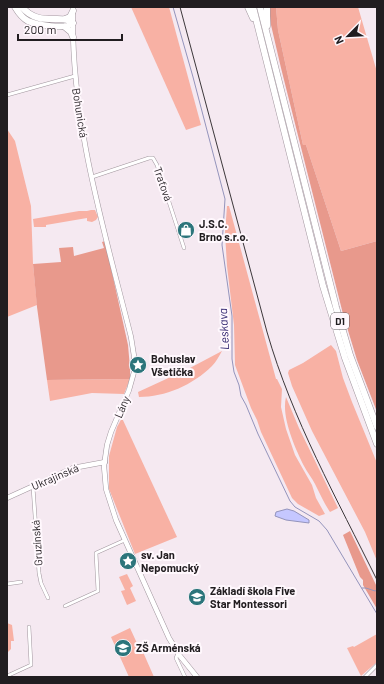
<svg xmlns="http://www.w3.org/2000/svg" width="384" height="684" font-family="Barlow,sans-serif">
  <rect width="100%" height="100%" fill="#f5e9f1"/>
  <g fill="#f8b1a4">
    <path d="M131,7h38l32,118 -15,5z"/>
    <path d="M276,7h82l19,65v169l-36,10 -35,-106h-3l-25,-115z"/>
    <path d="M7,129l8,12 16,65 2,58 4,41 -30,12z"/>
    <path d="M227,206h2l47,173h1l5,10 -1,18 5,22 9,26 17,30 4,13 9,16 -6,2 -21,-12 -6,-6 -31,-66 -4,-12 -6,-12 -16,-43 -1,-40 -7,-59 -2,-33z"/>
    <path d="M91,210h4l3,7 -2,3 -4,2 -5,-1v-3l-41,7v2h-12l-1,-8 46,-8h8z"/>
    <path d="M331,345l5,6 7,27 9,24 25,61v98l-12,-29 -53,-101 -20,-45 -4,-13 1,-3 14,-7z"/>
    <path d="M222,351c-3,5 -6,11 -10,15 -19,19 -47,31 -73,31l-1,-5 50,-23z"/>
    <path d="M130,379l-6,15 -32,-1 -42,8 -3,-21z"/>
    <path d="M286,397l13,31 39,80 -8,4c-6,-9 -10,-18 -15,-28 -3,-6 -8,-12 -11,-18 -9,-18 -23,-49 -18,-69z"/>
    <path d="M122,418l55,119 -42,17 -26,-65v-33l8,-29z"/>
    <path d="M127,574l6,12 -3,2 6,13 -9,4 -6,-14 4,-1 -6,-13z"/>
    <path d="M7,623l5,2 2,16h-3v8l-4,4z"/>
    <path d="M130,628l11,24h2l11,25h-25l-18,-40z"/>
    <path d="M377,634v28l-16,14 -14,-28 6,-2 1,1z"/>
  </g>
  <g fill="#e8998c">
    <path d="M269,7h7l2,23 25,115h3l35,106 36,-10v171l-20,-52 -14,-46 -62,-246 -10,-43z"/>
    <path d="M105,241l23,104 2,23v11l-83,1 -10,-73 -4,-43 28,-2 -2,-14 14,-1 1,9 30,-8 -2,-6z"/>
    <path d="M350,531l27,56v22l-14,-24v-5l-3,-3 -17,-42z"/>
  </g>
  <path fill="#c5c7ff" stroke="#9494bc" d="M287,509l7,2 15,9v3l-23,-3 -11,-4 1,-4z"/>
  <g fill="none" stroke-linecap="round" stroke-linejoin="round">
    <g stroke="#9494bc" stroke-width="1">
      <path d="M173,7l20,70 32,122 -3,46 10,71v43l2,13 5,13 2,11 5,9 12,29 32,67 5,6 24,14 8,9 50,84"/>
      <path d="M362,588h4l9,3 2,-1"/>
    </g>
    <defs>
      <g id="street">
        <path d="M7,95l68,-19"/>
        <path d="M92,177l57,-19h4l4,7 27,83"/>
        <path d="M33,487l6,86 2,10 7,15"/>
        <path d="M7,584l14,-2"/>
        <path d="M65,606l33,-15 -2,-38 29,-13"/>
        <path d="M178,653l-2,5 9,19"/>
        <path d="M7,676l24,-11 -2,-38"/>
        <path d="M365,677l12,-12"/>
      </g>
      <g id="secondary">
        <path d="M73,7c-3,113 31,222 58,330l3,19v16l-5,18 -18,42 -4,13 -3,21 2,23 10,31 53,118 11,18 17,21"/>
        <path d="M7,498l66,-30 32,-6"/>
      </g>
      <g id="highway">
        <path d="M15,7c3,5 7,11 13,14 8,4 38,9 45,2 -10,-10 -34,5 -51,-16"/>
        <path d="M248,7l5,11"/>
        <path d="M253,7l70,279 22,72 32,86"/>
        <path d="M260,7l76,300 14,48 27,72"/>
        <path d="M267,7v19"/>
        <path d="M65,19l5,-2 3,-6"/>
        <path d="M65,27l6,5 2,5"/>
      </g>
    </defs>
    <use href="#street" stroke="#a1969e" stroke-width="4"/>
    <use href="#secondary" stroke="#a1969e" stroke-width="5.5"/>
    <use href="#highway" stroke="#a1969e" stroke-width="7"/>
    <use href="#street" stroke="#fff" stroke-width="3"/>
    <use href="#secondary" stroke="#fff" stroke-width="4.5"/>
    <use href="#highway" stroke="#fff" stroke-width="6"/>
    <path stroke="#3c373a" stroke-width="1" d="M180,7l87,325c25,87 70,167 110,248"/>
  </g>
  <defs>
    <symbol id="shop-disc" viewBox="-11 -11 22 22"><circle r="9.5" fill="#2c757b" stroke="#fff8fd"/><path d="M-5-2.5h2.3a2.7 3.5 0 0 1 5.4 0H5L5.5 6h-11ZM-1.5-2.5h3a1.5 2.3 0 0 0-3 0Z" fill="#fff"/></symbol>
    <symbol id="sight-disc" viewBox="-11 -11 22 22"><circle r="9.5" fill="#2c757b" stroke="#fff8fd"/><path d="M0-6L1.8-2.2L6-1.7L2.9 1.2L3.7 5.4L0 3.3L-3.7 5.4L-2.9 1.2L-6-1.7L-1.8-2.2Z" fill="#fff"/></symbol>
    <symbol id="school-disc" viewBox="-11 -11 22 22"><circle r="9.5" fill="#2c757b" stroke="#fff8fd"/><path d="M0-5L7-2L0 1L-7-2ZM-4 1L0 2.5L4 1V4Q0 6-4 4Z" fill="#fff"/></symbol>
  </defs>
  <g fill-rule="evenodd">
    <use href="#shop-disc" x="176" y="220" width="20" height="20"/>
    <use href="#sight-disc" x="128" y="355" width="20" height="20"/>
    <use href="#sight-disc" x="118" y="551" width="20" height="20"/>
    <use href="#school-disc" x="187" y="587" width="20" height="20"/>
    <use href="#school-disc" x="113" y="638" width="20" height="20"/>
  </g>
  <g text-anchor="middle" stroke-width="4" stroke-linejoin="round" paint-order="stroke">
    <rect fill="#fff8fd" stroke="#645f62" stroke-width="1" x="331" y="313" width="18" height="16" rx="3"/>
    <g font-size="10" font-weight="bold" fill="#211d20">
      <text x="340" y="325">D1</text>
    </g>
    <g font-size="11" fill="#211d20" stroke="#fff8fd">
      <text transform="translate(80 113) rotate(81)" y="4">Bohunická</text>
      <text transform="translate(163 184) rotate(71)" y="4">Traťová</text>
      <text transform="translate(122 407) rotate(-67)" y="4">Lány</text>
      <text transform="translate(55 477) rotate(-23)" y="4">Ukrajinská</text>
      <text transform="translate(37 543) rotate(-94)" y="4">Gruzínská</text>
    </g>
    <g font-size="11" font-weight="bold" fill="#211d20" stroke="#fff8fd" text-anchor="start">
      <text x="199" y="228">J.S.C.<tspan x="199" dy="13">Brno s.r.o.</tspan></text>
      <text x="151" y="363">Bohuslav<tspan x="151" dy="13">Všetička</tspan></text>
      <text x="141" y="559">sv. Jan<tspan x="141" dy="13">Nepomucký</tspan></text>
      <text x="210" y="595">Základí škola Five<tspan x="210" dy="13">Star Montessori</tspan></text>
      <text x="136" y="652">ZŠ Arménská</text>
    </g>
    <g font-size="12" font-style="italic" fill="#2a1d6a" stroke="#fff8fd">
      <text transform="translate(224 329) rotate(-93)" y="4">Leskava</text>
    </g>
  </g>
  <rect width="384" height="684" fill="none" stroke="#211d20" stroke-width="16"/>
  <g transform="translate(348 36) rotate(246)" stroke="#fff8fd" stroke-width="3" paint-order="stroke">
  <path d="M0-3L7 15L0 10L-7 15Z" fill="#211d20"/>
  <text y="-6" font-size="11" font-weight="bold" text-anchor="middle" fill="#211d20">N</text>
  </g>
  <path d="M18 34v6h104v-6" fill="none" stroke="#211d20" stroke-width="2"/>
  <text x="24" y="34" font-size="12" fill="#211d20" stroke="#fff8fd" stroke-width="3" paint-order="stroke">200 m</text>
</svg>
